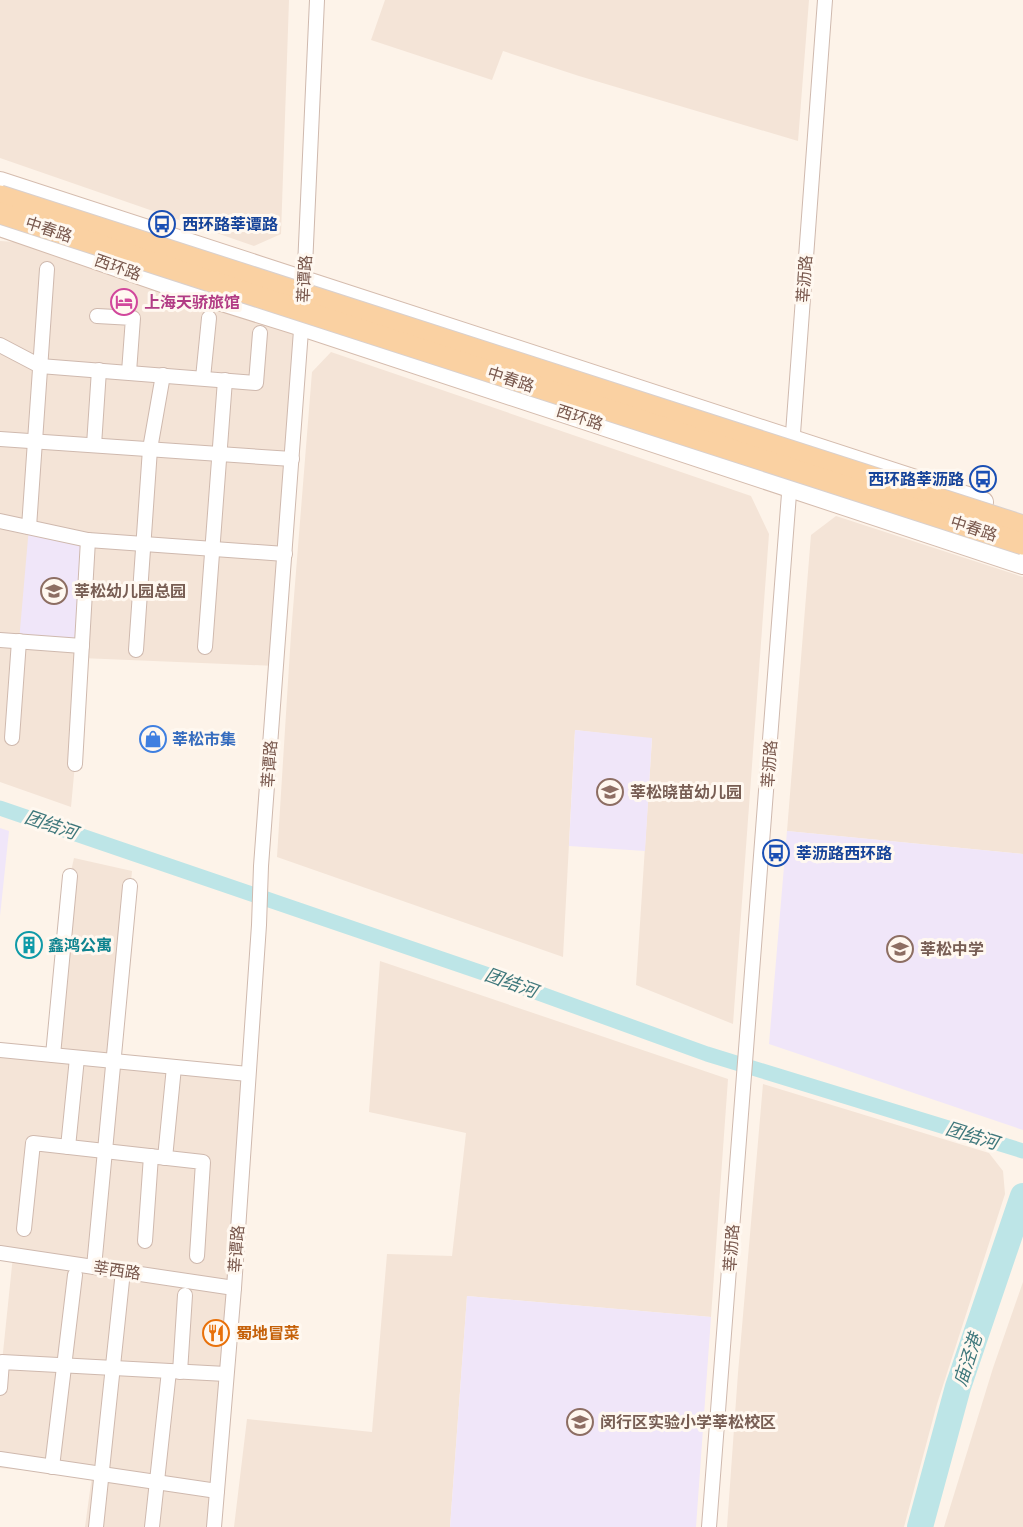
<svg xmlns="http://www.w3.org/2000/svg" width="1023" height="1527" font-family="Barlow,'Noto Sans SC',sans-serif">
  <rect width="100%" height="100%" fill="#fdf3e9"/>
  <g fill="#f4e4d7">
    <path d="M0,0h289l-8,234 -27,12 -254,-88z"/>
    <path d="M385,0h424l-11,141 -219,-65 -76,-25 -11,29 -121,-40z"/>
    <path d="M0,241l16,1 285,93 -25,331 -195,-8 -6,106 -4,43 -71,-25z"/>
    <path d="M331,352l420,144 18,38 -36,490 -97,-39 16,-246 -77,-9 -12,227 -286,-100 14,-223 21,-262z"/>
    <path d="M836,516l187,61v277l-236,-23 24,-296z"/>
    <path d="M74,858l58,13 -18,190 134,13 -34,453h-129l7,-51 -92,-8v-106h2l11,-106 -13,-3v-203l52,5 18,-179z"/>
    <path d="M380,961l348,118 -17,238 -244,-21 -17,231h-216l13,-108 125,13 15,-178 65,2 14,-123 -97,-21z"/>
    <path d="M763,1084l226,69 14,18 2,23 -68,210 -33,123h-177l11,-154z"/>
    <path d="M1023,1282v245h-79l49,-159z"/>
  </g>
  <g fill="#f0e6f9">
    <path d="M29,527l59,13 -6,106 -63,-5z"/>
    <path d="M575,730l77,8 -7,113 -76,-5z"/>
    <path d="M0,828l9,3 -9,85z"/>
    <path d="M787,831l236,23v276l-254,-86z"/>
    <path d="M467,1296l244,21 -15,210h-246z"/>
  </g>
  <g fill="none" stroke-linecap="round" stroke-linejoin="round">
    <path stroke="#bde5e7" stroke-width="15" d="M0,808l483,165 224,81 316,97"/>
    <path stroke="#bde5e7" stroke-width="26" d="M920,1527l38,-140 65,-191"/>
    <defs>
      <g id="minor">
        <path d="M304,289l13,-289"/>
        <path d="M97,316l36,2 -4,54"/>
        <path d="M0,345l40,21 216,17 4,-50"/>
        <path d="M203,378l6,-60"/>
        <path d="M0,439l292,20"/>
        <path d="M94,445l5,-75"/>
        <path d="M792,447l33,-447"/>
        <path d="M0,521l88,19 197,14"/>
        <path d="M29,527l18,-258"/>
        <path d="M0,640l82,6"/>
        <path d="M205,647l20,-267"/>
        <path d="M136,650l14,-201 13,-74"/>
        <path d="M12,738l7,-97"/>
        <path d="M75,764l13,-224"/>
        <path d="M0,1050l248,24"/>
        <path d="M53,1055l17,-179"/>
        <path d="M68,1147l9,-89"/>
        <path d="M165,1158l9,-91"/>
        <path d="M24,1229l9,-86 170,19 -6,94"/>
        <path d="M145,1241l6,-85"/>
        <path d="M0,1253l234,35"/>
        <path d="M94,1267l36,-381"/>
        <path d="M180,1372l5,-77"/>
        <path d="M0,1388l2,-26 224,12"/>
        <path d="M0,1459l217,32"/>
        <path d="M52,1467l23,-192"/>
        <path d="M96,1527l27,-256"/>
        <path d="M152,1527l17,-156"/>
        <path d="M214,1527l20,-239 25,-363 2,-59 41,-549"/>
        <path d="M709,1527l81,-1046"/>
      </g>
      <g id="secondary">
        <path d="M0,182l983,320"/>
        <path d="M0,226l171,59 131,41 721,238"/>
      </g>
    </defs>
    <use href="#minor" stroke="#cfb9ae" stroke-width="16"/>
    <use href="#secondary" stroke="#d5bcae" stroke-width="22"/>
    <use href="#minor" stroke="#fff" stroke-width="14"/>
    <use href="#secondary" stroke="#fff" stroke-width="20"/>
    <defs>
      <g id="primary-bridge">
        <path d="M0,196l1023,330"/>
        <path d="M0,213l1023,331"/>
      </g>
    </defs>
    <use href="#primary-bridge" stroke="#d9d0cd" stroke-width="23" stroke-linecap="butt"/>
    <use href="#primary-bridge" stroke="#fad1a2" stroke-width="21"/>
  </g>
  <defs>
    <symbol id="bus-ring" viewBox="-11 -11 22 22"><circle r="9.5" fill="#fff8f0" stroke="#1a4fb4" stroke-width="1.5"/><path d="M-5-6H5V4H4V6H2V4H-2V6H-4V4H-5ZM-3.5-4V0h7V-4ZM-3.5 1.2v1.5H-2V1.2ZM2 1.2v1.5H3.5V1.2Z" fill="#1a4fb4"/></symbol>
    <symbol id="hotel-ring" viewBox="-11 -11 22 22"><circle r="9.5" fill="#fff8f0" stroke="#d1479c" stroke-width="1.5"/><path d="M-6-4.5h1.5V1H6V5H4.5V3h-9V5H-6ZM-4 0a1.8 1.8 0 1 1 3.6 0ZM.5 0V-2.5h3Q6-2.5 6 0Z" fill="#d1479c"/></symbol>
    <symbol id="school-ring" viewBox="-11 -11 22 22"><circle r="9.5" fill="#fff8f0" stroke="#8d6e63" stroke-width="1.5"/><path d="M0-5L7-2L0 1L-7-2ZM-4 1L0 2.5L4 1V4Q0 6-4 4Z" fill="#8d6e63"/></symbol>
    <symbol id="shop-ring" viewBox="-11 -11 22 22"><circle r="9.5" fill="#fff8f0" stroke="#3f7fe0" stroke-width="1.5"/><path d="M-5-2.5h2.3a2.7 3.5 0 0 1 5.4 0H5L5.5 6h-11ZM-1.5-2.5h3a1.5 2.3 0 0 0-3 0Z" fill="#3f7fe0"/></symbol>
    <symbol id="building-ring" viewBox="-11 -11 22 22"><circle r="9.5" fill="#fff8f0" stroke="#0f9aa8" stroke-width="1.5"/><path d="M-4-6H4V6H1V3H-1V6H-4ZM-2.5-4.3h1.7v1.8h-1.7ZM.8-4.3h1.7v1.8H.8ZM-2.5-1h1.7V.8h-1.7ZM.8-1h1.7V.8H.8Z" fill="#0f9aa8"/></symbol>
    <symbol id="restaurant-ring" viewBox="-11 -11 22 22"><circle r="9.5" fill="#fff8f0" stroke="#e8710a" stroke-width="1.5"/><path d="M-5-6h1v4h1v-4h1v4h1v-4h1v5L-1.5 .5V6h-2V.5L-5-1ZM5-6V6H3V1.5H1.5Q1.5-4 5-6Z" fill="#e8710a"/></symbol>
  </defs>
  <g fill-rule="evenodd">
    <use href="#bus-ring" x="147" y="209" width="30" height="30"/>
    <use href="#hotel-ring" x="109" y="287" width="30" height="30"/>
    <use href="#bus-ring" x="968" y="464" width="30" height="30"/>
    <use href="#school-ring" x="39" y="576" width="30" height="30"/>
    <use href="#shop-ring" x="138" y="724" width="30" height="30"/>
    <use href="#school-ring" x="595" y="777" width="30" height="30"/>
    <use href="#bus-ring" x="761" y="838" width="30" height="30"/>
    <use href="#building-ring" x="14" y="930" width="30" height="30"/>
    <use href="#school-ring" x="885" y="934" width="30" height="30"/>
    <use href="#restaurant-ring" x="201" y="1318" width="30" height="30"/>
    <use href="#school-ring" x="565" y="1407" width="30" height="30"/>
  </g>
  <g text-anchor="middle" stroke-width="6" stroke-linejoin="round" paint-order="stroke">
    <g font-size="16" font-weight="bold" fill="#164399" stroke="#fff8f0" text-anchor="start">
      <text x="182" y="230">西环路莘谭路</text>
      <text x="964" y="485" text-anchor="end">西环路莘沥路</text>
      <text x="796" y="859">莘沥路西环路</text>
    </g>
    <g font-size="16" fill="#78574c" stroke="#fff8f0">
      <text transform="translate(49 229) rotate(18)" y="6">中春路</text>
      <text transform="translate(118 267) rotate(19)" y="6">西环路</text>
      <text transform="translate(304 279) rotate(-87)" y="6">莘谭路</text>
      <text transform="translate(804 279) rotate(-86)" y="6">莘沥路</text>
      <text transform="translate(511 379) rotate(18)" y="6">中春路</text>
      <text transform="translate(580 417) rotate(18)" y="6">西环路</text>
      <text transform="translate(974 528) rotate(18)" y="6">中春路</text>
      <text transform="translate(269 764) rotate(-86)" y="6">莘谭路</text>
      <text transform="translate(769 764) rotate(-86)" y="6">莘沥路</text>
      <text transform="translate(731 1248) rotate(-86)" y="6">莘沥路</text>
      <text transform="translate(236 1249) rotate(-86)" y="6">莘谭路</text>
      <text transform="translate(117 1270) rotate(8)" y="6">莘西路</text>
    </g>
    <g font-size="16" font-weight="bold" fill="#b23c85" stroke="#fff8f0" text-anchor="start">
      <text x="144" y="308">上海天骄旅馆</text>
    </g>
    <g font-size="16" font-weight="bold" fill="#785e54" stroke="#fff8f0" text-anchor="start">
      <text x="74" y="597">莘松幼儿园总园</text>
      <text x="630" y="798">莘松晓苗幼儿园</text>
      <text x="920" y="955">莘松中学</text>
      <text x="600" y="1428">闵行区实验小学莘松校区</text>
    </g>
    <g font-size="16" font-weight="bold" fill="#366cbe" stroke="#fff8f0" text-anchor="start">
      <text x="172" y="745">莘松市集</text>
    </g>
    <g font-size="16" font-weight="bold" fill="#0d838f" stroke="#fff8f0" text-anchor="start">
      <text x="48" y="951">鑫鸿公寓</text>
    </g>
    <g font-size="16" font-weight="bold" fill="#c56008" stroke="#fff8f0" text-anchor="start">
      <text x="236" y="1339">蜀地冒菜</text>
    </g>
    <g font-size="18" font-style="italic" fill="#3f787c" stroke="#fff8f0">
      <text transform="translate(51 825) rotate(19)" y="6">团结河</text>
      <text transform="translate(511 983) rotate(20)" y="6">团结河</text>
      <text transform="translate(972 1136) rotate(17)" y="6">团结河</text>
      <text transform="translate(968 1360) rotate(-72)" y="6">庙泾港</text>
    </g>
  </g>
</svg>
